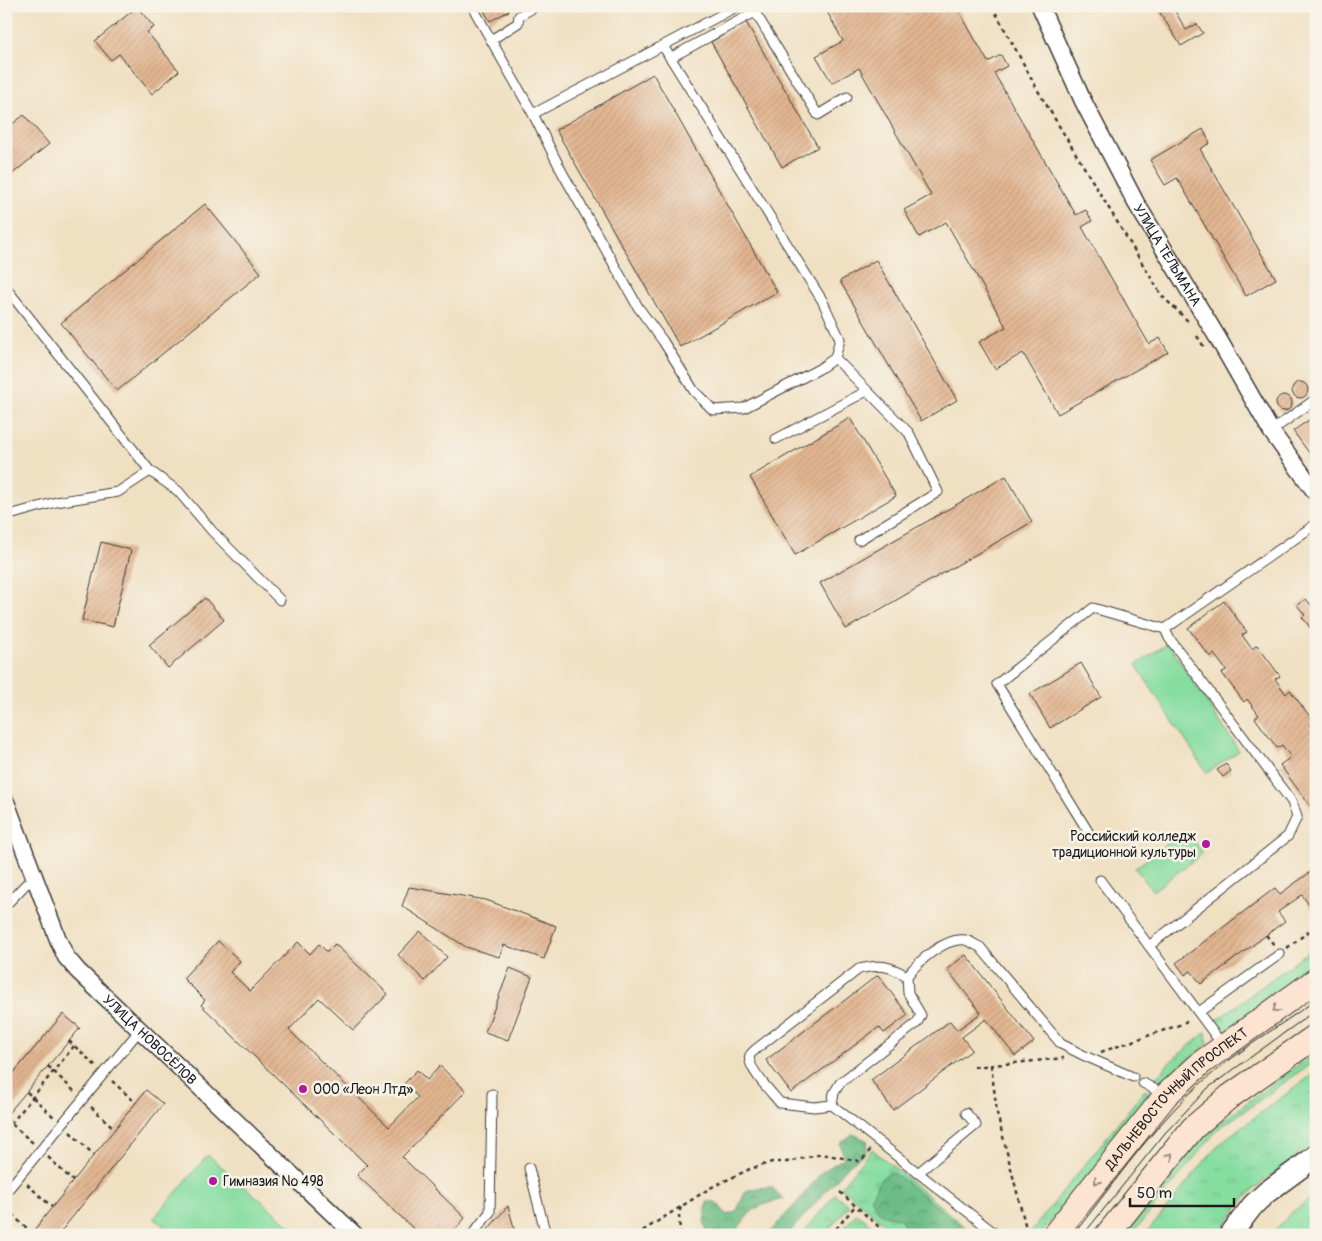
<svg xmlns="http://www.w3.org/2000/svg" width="1322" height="1241" font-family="Pangolin,sans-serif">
  <defs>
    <pattern id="grass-tufts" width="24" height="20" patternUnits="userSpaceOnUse" patternTransform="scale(1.25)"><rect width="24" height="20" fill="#86dda0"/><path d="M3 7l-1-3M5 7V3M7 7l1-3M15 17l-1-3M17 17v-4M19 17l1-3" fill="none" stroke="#73bd89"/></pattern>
    <pattern id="forest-crowns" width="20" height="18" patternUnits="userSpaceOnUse" patternTransform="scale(1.25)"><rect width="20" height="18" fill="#6cbc86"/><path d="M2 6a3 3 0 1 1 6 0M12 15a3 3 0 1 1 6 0" fill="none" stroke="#58986d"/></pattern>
    <pattern id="building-hatch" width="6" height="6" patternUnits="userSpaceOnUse" patternTransform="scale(1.25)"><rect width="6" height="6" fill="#e2b590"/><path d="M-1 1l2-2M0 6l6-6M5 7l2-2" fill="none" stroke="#c19b7c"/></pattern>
  </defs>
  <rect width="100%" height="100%" fill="#f7f3e8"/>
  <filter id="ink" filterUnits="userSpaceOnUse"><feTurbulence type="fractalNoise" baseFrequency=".02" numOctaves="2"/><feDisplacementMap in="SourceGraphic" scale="10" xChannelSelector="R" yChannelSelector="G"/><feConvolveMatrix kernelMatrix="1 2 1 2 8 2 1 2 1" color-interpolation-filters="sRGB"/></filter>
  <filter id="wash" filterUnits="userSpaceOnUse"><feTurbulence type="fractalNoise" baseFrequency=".0096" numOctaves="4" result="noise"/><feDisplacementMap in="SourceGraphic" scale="20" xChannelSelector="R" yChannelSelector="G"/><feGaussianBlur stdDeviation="1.12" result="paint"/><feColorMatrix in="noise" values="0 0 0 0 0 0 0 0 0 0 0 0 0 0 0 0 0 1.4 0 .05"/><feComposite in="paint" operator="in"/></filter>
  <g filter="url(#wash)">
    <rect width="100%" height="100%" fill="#f0e0c2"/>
    <g fill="url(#grass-tufts)" stroke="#517c5e">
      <path d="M1316,946v22l-90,64c-7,0 -10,-3 -13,-9z"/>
      <path d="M1206,1032l2,12 -30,24 -18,18 -9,-3 20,-22z"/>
      <path d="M1316,1052v8l-99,70 -86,105h-6l76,-95 13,-13z"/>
      <path d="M1316,1072v72l-55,39 -16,15 -28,37h-72l67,-83 12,-12z"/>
      <path d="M1145,1090l5,3 1,4 -111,138h-12z"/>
      <path d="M872,1149l103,86h-78l-56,-48z"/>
      <path d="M835,1194l14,12 -25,29h-22z"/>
      <path d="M1316,1195v40h-45l20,-22z"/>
      <path d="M857,1213l26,22h-45z"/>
    </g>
    <g fill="url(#forest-crowns)" stroke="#446c51">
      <path d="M853,1134l15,7 -3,12 -15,11 -63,71h-20l27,-29 28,-34 22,-14 -4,-15z"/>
      <path d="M890,1172l9,5 74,58h-60l-7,-6 -6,-11c-21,-4 -19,-1 -29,-21l10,-18z"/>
      <path d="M772,1187l11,12c-29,7 -33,11 -49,36h-26l-4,-14 3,-19h9l11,13 9,-3 10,-21 10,-3z"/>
    </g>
    <g fill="#86dda0" stroke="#517c5e">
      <path d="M1168,643l71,108 -32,22 -71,-108z"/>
      <path d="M1185,830l18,23 -50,38 -18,-23z"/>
      <path d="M208,1155l93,80h-127l-20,-17z"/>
    </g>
    <g id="blocks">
      <g fill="url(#building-hatch)">
        <path d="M481,6h25l3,5 -19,10z"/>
        <path d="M824,6h132l32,56 13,-7 6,11 -13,7 82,142 10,-5 6,11 -10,6 67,117 11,-6 8,14 -110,62 -35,-61 -28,16 -16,-27 27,-15 -60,-105 -27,15 -15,-27 27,-15 -72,-127 -27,15 -16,-27 27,-15z"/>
        <path d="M1167,6h5l14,24 11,-6 6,9 -22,13 -22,-35z"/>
        <path d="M137,7l17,20 -7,5 32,39 -27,23 -33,-40 -8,6 -16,-19z"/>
        <path d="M746,22l72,125 -36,20 -71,-125z"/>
        <path d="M653,74l124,218 -97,55 -124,-217z"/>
        <path d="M24,115l25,29 -43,35v-50z"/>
        <path d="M1203,129l7,14 -10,6 76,130 -30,17 -69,-118 -12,7 -15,-25z"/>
        <path d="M205,204l56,69 -144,118 -56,-68z"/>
        <path d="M876,260l81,140 -36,21 -81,-140z"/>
        <path d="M1316,368v15l-4,-3 -1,-5z"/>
        <circle cx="1300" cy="390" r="8"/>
        <circle cx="1284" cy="403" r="8"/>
        <path d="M1316,415v47l-23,-31z"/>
        <path d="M850,418l46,78 -101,59 -45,-78z"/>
        <path d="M1006,476l26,46 -186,107 -26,-46z"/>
        <path d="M101,542l30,8 -18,77 -31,-7z"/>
        <path d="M205,598l19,22 -56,48 -19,-23z"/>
        <path d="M1306,599l8,10 2,-2v28l-14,-18 3,-2 -8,-10z"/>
        <path d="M1224,601l23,31 -5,3 10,14 5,-4 23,31 -5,3 11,15 4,-4 24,32 -5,3 7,9v80l-36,-49 11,-8 -9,-12 -5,3 -22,-30 4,-3 -12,-16 -3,3 -22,-29 4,-3 -12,-16 -4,3 -22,-29z"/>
        <path d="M1081,663l20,34 -51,31 -20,-34z"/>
        <path d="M1226,764l5,7 -8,6 -6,-7z"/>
        <path d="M1316,868v38l-4,3 -10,-14 -24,17 7,9 -84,63 -10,-13 -6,4 -9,-12 99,-75 5,6z"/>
        <path d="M409,887l77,13 70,26 -12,33 -40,-14 -5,12 -33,-10 -64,-41z"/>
        <path d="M420,931l27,26 -22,24 -27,-26z"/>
        <path d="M218,941l22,20 -10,11 20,19 48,-49 12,12 9,-10 8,8 8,-8 53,50 -35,36 -34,-32 -30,32 100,97 29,-30 -14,-13 13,-14 10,10 13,-14 26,25 -64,66 63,61 -15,17h-30l-63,-60 10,-10 -166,-160 4,-5 -22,-22z"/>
        <path d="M966,955l68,87 -19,14 -29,-37 -24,18 10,13 -79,60 -22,-30 79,-59 7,9 24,-17 -34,-44z"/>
        <path d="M510,968l22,9 -24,63 -23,-8z"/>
        <path d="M878,975l30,40 -24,18 -5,-6 -88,66 -25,-33z"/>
        <path d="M63,1014l17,14 -74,88v-34z"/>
        <path d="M146,1090l17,14 -105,131h-28z"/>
        <path d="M508,1206l8,29h-33z"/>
      </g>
    </g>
  </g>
  <g filter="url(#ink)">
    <use href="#blocks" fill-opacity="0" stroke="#3c3935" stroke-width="1"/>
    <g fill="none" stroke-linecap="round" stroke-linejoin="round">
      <defs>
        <g id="service">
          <path d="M472,6l19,34 27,-17 1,-7 17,-10"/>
          <path d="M491,40l42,74 205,-108"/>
          <path d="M670,58l85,-46 63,103 29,-18"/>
          <path d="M533,114l29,58 76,135 25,34 31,50 19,19 31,-2 75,-39 16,-11 5,-19 -18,-39 -159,-254"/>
          <path d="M6,288l144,183"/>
          <path d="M835,358l74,75 29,59 -79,48"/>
          <path d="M1271,431l45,-32"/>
          <path d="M776,439l91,-48"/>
          <path d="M6,516l50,-14 62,-10 32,-21 28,20 34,40 68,69"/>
          <path d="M1089,833l-92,-149 96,-76 72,21"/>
          <path d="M1100,880l49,66"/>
          <path d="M6,905l20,-21 9,-3"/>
          <path d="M907,976c-19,-11 -27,-12 -48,-7l-103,80c-1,1 -6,5 -6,6 -5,11 23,39 30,48l34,4 18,-2 165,130"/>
          <path d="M1199,1012l81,-58"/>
          <path d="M1224,1047l-75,-101 139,-110 9,-19 -5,-15 -123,-164 -4,-9 151,-105"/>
          <path d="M1143,1083l22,12"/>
          <path d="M832,1105l2,-12 6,-10 77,-60 4,-8 -13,-22 -1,-17c11,-14 38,-39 58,-36 5,1 10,5 15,7l81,97 24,12 48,21"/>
          <path d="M529,1168l17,67"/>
          <path d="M918,1173l58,-48 -10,-12"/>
          <path d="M6,1192l133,-161"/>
          <path d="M472,1235l18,-23 2,-118"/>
        </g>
        <g id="minor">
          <path id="s1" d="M1040,6l43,95 53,102 83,137 52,91 45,62"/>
          <path id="s2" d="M6,802l53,140 7,15 12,14 277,264"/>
        </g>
        <path id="tertiary" d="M1230,1235l23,-30 14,-13 49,-36"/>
        <g id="secondary">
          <path id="s3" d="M1054,1235l112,-140 35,-32 115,-83"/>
          <path d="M1107,1235l86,-107 36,-31 87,-61"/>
        </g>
      </defs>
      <use href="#service" stroke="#3c3935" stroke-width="11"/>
      <use href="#minor" stroke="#3c3935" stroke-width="19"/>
      <use href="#tertiary" stroke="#3c3935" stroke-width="24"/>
      <use href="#secondary" stroke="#3c3935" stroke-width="26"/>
      <g stroke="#3c3935" stroke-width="2.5" stroke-dasharray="4 4" stroke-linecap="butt">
        <path d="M992,6l49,90 121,200 27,26"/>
        <path d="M1197,336l7,11"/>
        <path d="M1266,935l9,11"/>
        <path d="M1287,948l29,-22"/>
        <path d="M69,1041l28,26"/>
        <path d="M1101,1052l81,-28 8,-5"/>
        <path d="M991,1065l6,48 29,115"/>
        <path d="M48,1066l28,27"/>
        <path d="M974,1067l90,-9"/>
        <path d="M112,1081l24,22"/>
        <path d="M27,1092l28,26"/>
        <path d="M91,1107l24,22"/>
        <path d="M6,1119l27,24"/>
        <path d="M6,1130l68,-84"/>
        <path d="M70,1132l24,23"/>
        <path d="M48,1157l25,24"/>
        <path d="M27,1184l25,23"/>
        <path d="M840,1192l48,43"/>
        <path d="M6,1209l26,24"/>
        <path d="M636,1235l76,-48 38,-18 22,-7h15l35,-8 37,7 3,-1 9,-11"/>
        <path d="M680,1235l-1,-21 2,-8"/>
        <path d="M831,1235l24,-29"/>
      </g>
      <use href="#service" stroke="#fff" stroke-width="9"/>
      <use href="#minor" stroke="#fff" stroke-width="16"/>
      <use href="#tertiary" stroke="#fff" stroke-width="21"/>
      <use href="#secondary" stroke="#fde4d1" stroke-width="24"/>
      <g stroke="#1c1c1c" stroke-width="1">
        <path d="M1073,1235c37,-47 72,-97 114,-139 38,-37 85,-65 129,-96"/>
        <path d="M1083,1235l82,-102 43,-45 108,-78"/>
      </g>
    </g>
    <defs><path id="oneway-chevron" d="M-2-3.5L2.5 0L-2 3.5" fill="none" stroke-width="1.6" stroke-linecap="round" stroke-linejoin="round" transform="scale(1.25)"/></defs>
    <g stroke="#988a80">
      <use href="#oneway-chevron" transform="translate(1276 1009) rotate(144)"/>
      <use href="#oneway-chevron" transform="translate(1170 1156) rotate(-51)"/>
      <use href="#oneway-chevron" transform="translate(1097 1181) rotate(129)"/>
    </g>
  </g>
  <g fill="#b5179e" stroke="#f7f3e8" stroke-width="2">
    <circle cx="1206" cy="844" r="5"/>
    <circle cx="303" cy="1089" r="5"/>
    <circle cx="213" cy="1181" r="5"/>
  </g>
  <g text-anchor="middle" stroke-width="5" stroke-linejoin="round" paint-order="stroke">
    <g font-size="14" fill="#1c1c1c" stroke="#f7f3e8">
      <text dy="5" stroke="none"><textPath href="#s1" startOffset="280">УЛИЦА ТЕЛЬМАНА</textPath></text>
      <text dy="5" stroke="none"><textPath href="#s2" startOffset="284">УЛИЦА НОВОСЁЛОВ</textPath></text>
      <text dy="5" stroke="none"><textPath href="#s3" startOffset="184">ДАЛЬНЕВОСТОЧНЫЙ ПРОСПЕКТ</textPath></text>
    </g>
    <g font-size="14" fill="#1c1c1c" stroke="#f7f3e8" text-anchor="start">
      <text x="1196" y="841" text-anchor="end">Российский колледж<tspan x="1196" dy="16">традиционной культуры</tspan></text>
      <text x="313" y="1094">ООО «Леон Лтд»</text>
      <text x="223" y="1186">Гимназия № 498</text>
    </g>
  </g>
  <rect width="1322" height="1241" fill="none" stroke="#f7f3e8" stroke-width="25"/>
  <path d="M1130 1198v8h104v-8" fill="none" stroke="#1c1c1c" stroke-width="2.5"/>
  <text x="1137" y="1198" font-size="15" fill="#1c1c1c" stroke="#f7f3e8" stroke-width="4" paint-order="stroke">50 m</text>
</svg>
